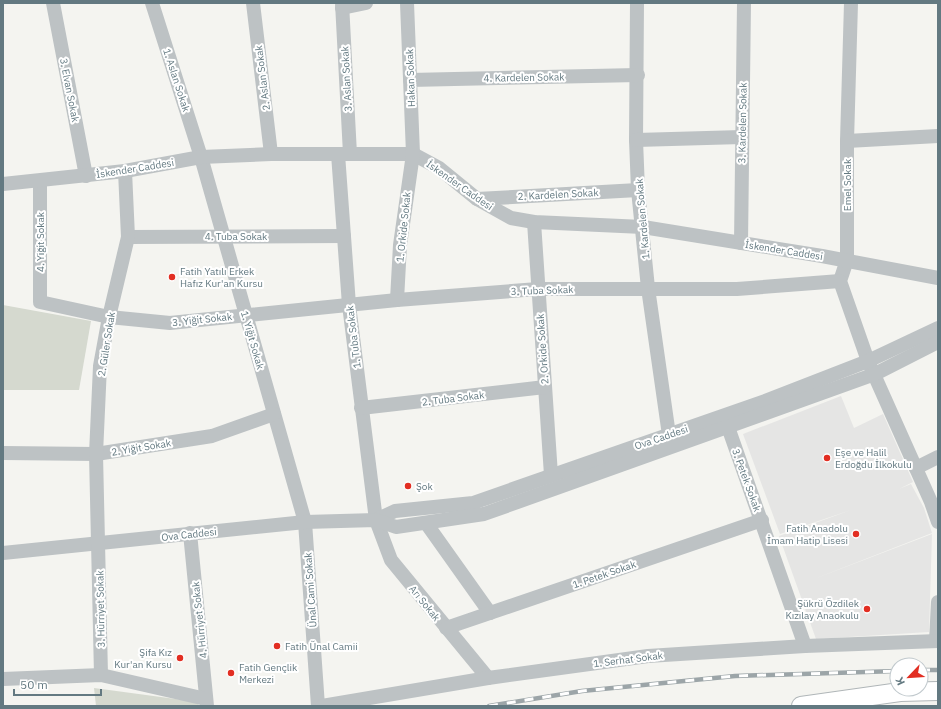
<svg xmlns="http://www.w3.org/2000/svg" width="941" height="709" font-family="'IBM Plex Sans',sans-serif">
  <rect width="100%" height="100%" fill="#f4f4f0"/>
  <path fill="#e5e5e4" d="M841,396l13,32 29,-14 30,68 -14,7 12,-5 13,24 8,25 -118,46 118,-45 -3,98 -113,7 -37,-103 72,-26 -71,24 -37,-100z"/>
  <g fill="#d5d9cf">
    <path d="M3,305l88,16 -12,69h-76z"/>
    <path d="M94,688l104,14 1,4h-103z"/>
  </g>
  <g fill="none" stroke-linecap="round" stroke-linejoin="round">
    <defs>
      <path id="major" d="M801,706l99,-14 38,-1"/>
    </defs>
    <use href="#major" stroke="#b0b6b8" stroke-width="20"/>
    <g stroke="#bdc2c4" stroke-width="14">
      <path d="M53,3l33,173"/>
      <path d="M152,3l49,154 104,365 13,184"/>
      <path d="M253,3l18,151"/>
      <path d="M342,3l8,151"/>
      <path d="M637,3l-1,137 2,50 10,98 22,154"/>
      <path d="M851,3l-4,138v119l-7,21 28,80 63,141 7,20"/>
      <path d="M342,8l24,-5"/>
      <path d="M410,80l228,-5"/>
      <path d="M636,140l106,-3"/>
      <path d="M847,141l91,-5"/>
      <path d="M338,154l11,151 27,215 15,40 97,118"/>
      <path d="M40,181v121l69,15 61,6 227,-23 141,-11h199l103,-8"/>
      <path d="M3,184l122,-13 76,-14 70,-3h142l26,14 38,31 34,19 23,4 109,5 179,29 116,22"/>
      <path d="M477,199l161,-9"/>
      <path d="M534,222l17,253"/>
      <path d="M128,237l216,-1"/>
      <path d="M741,243l3,-240"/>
      <path d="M397,300l3,-55 13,-91 -6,-151"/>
      <path d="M361,408l184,-21"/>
      <path d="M728,427l77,219"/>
      <path d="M3,453l93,1 116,-18 62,-22"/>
      <path d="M916,468l22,-11"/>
      <path d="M376,520l19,-9 78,-8 292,-102 103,-40 70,-33"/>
      <path d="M426,523l64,90"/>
      <path d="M190,533l17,173"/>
      <path d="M3,553l302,-31 71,-2 20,7 88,-13 391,-140 63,-32"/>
      <path d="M446,628l316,-108"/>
      <path d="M936,641l2,-39"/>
      <path d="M101,675l-5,-221 4,-88 9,-49 19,-80 -3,-66"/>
      <path d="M3,679l98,-4 105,24"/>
      <path d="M322,706l166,-28 160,-22 157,-10 133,-5"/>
    </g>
    <use href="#major" stroke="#fff" stroke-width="18"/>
    <defs>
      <g id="rail">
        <path d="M921,670h17"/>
        <path d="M489,706l93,-15 153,-15 162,-5"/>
      </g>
    </defs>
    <use href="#rail" stroke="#9ca5a8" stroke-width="4.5"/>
    <use href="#rail" stroke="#fff" stroke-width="3" stroke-dasharray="9" stroke-linecap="butt"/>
  </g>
  <g fill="#e22e22" stroke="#fff" stroke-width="1.5">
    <circle cx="172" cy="277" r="4"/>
    <circle cx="827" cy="458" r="4"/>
    <circle cx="408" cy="486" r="4"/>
    <circle cx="856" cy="534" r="4"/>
    <circle cx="867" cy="609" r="4"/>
    <circle cx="277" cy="646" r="4"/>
    <circle cx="180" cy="658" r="4"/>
    <circle cx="231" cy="673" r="4"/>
  </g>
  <g text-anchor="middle" stroke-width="4" stroke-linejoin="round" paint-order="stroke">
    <g font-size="10" fill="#637981" stroke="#fff">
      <text transform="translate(524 77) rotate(-1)" y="4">4. Kardelen Sokak</text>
      <text transform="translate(262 78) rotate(-97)" y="4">2. Aslan Sokak</text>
      <text transform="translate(410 78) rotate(-92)" y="4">Hakan Sokak</text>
      <text transform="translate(346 79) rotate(-93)" y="4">3. Aslan Sokak</text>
      <text transform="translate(177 80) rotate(72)" y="4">1. Aslan Sokak</text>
      <text transform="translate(70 90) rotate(79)" y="4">3. Elvan Sokak</text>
      <text transform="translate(742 123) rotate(-89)" y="4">3. Kardelen Sokak</text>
      <text transform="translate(135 168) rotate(-9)" y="4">İskender Caddesi</text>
      <text transform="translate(460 185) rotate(35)" y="4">İskender Caddesi</text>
      <text transform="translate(847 185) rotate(-90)" y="4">Emel Sokak</text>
      <text transform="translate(558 194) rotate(-3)" y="4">2. Kardelen Sokak</text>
      <text transform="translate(642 219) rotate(-95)" y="4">1. Kardelen Sokak</text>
      <text transform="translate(403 227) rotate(-84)" y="4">1. Orkide Sokak</text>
      <text x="236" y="240">4. Tuba Sokak</text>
      <text transform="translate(40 242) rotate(-90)" y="4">4. Yiğit Sokak</text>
      <text transform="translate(784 250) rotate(9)" y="4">İskender Caddesi</text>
      <text transform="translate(542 290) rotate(-2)" y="4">3. Tuba Sokak</text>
      <text transform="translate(202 319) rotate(-6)" y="4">3. Yiğit Sokak</text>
      <text transform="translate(353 337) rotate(-97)" y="4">1. Tuba Sokak</text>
      <text transform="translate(253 340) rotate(74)" y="4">1. Yiğit Sokak</text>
      <text transform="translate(106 344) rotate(-81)" y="4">2. Güler Sokak</text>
      <text transform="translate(542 349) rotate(-94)" y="4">2. Orkide Sokak</text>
      <text transform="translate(453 398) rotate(-7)" y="4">2. Tuba Sokak</text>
      <text transform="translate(661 437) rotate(-19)" y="4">Ova Caddesi</text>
      <text transform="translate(141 447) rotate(-9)" y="4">2. Yiğit Sokak</text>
      <text transform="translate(747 480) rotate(70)" y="4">3. Petek Sokak</text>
      <text transform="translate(189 534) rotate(-6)" y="4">Ova Caddesi</text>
      <text transform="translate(604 574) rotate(-19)" y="4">1. Petek Sokak</text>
      <text transform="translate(310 590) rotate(-94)" y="4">Ünal Cami Sokak</text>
      <text transform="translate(425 603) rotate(51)" y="4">Arı Sokak</text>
      <text transform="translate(100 609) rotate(-91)" y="4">3. Hürriyet Sokak</text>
      <text transform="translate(199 620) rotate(-96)" y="4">4. Hürriyet Sokak</text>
      <text transform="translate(628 659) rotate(-7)" y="4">1. Serhat Sokak</text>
    </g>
    <g font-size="10" fill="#637981" stroke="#fff" text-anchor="start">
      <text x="180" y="275">Fatih Yatılı Erkek<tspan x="180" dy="12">Hafız Kur'an Kursu</tspan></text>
      <text x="835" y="456">Eşe ve Halil<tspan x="835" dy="12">Erdoğdu İlkokulu</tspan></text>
      <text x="416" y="490">Şok</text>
      <text x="848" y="532" text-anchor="end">Fatih Anadolu<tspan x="848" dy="12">İmam Hatip Lisesi</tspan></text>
      <text x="859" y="607" text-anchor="end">Şükrü Özdilek<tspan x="859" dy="12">Kızılay Anaokulu</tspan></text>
      <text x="285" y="650">Fatih Ünal Camii</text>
      <text x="172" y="656" text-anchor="end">Şifa Kız<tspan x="172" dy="12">Kur'an Kursu</tspan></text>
      <text x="239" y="671">Fatih Gençlik<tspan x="239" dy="12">Merkezi</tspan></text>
    </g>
  </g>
  <rect width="941" height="709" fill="none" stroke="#637981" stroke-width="8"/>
  <g transform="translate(909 677) rotate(245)"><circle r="19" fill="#ffffff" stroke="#c1c9cd"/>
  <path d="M0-3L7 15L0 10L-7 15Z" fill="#e22e22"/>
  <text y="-6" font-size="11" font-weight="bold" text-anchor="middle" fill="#637981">K</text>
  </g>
  <path d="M14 689v6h87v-6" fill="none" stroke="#637981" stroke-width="2"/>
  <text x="20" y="689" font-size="12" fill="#637981" stroke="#ffffff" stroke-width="3" paint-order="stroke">50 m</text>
</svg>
